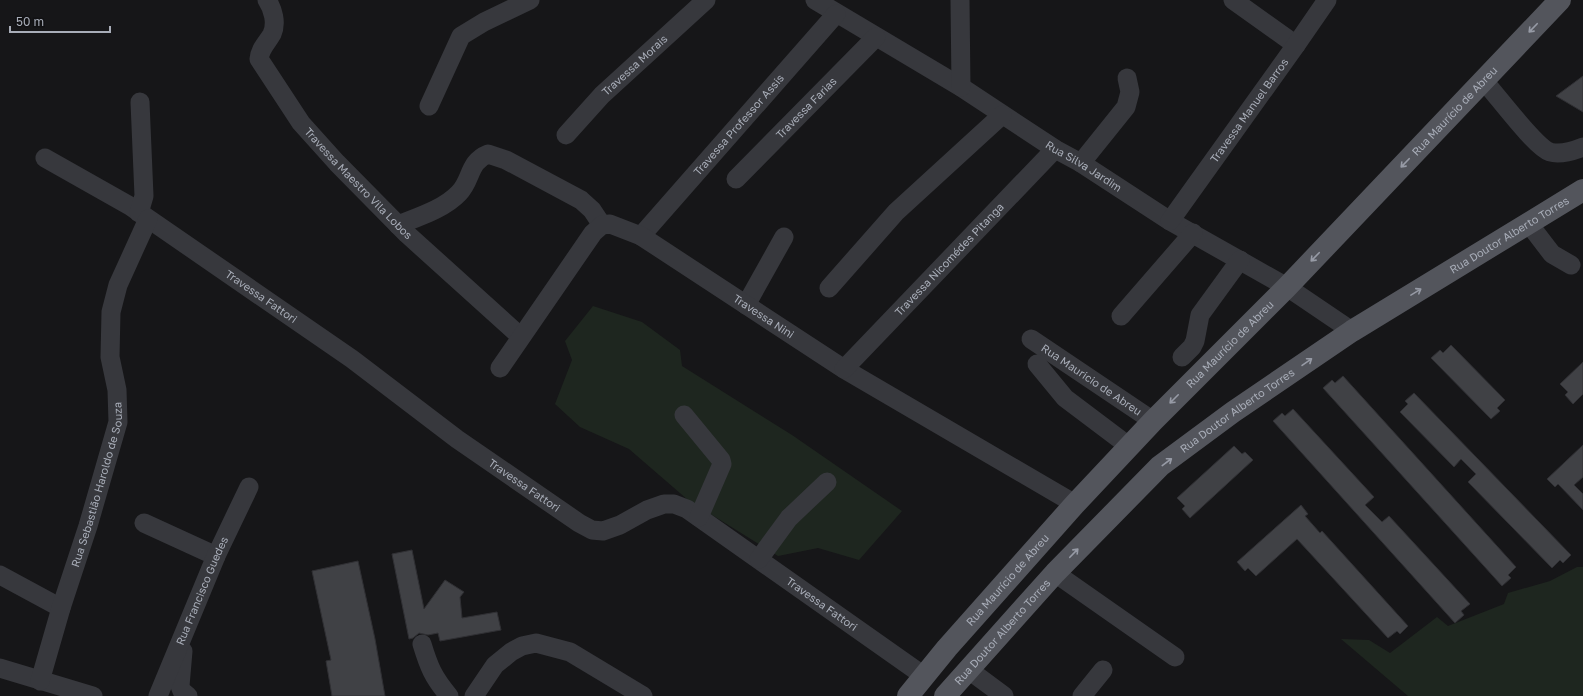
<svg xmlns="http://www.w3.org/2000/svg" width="1583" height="696" font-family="'Golos Text',sans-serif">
  <rect width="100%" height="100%" fill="#161618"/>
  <g fill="#1e261f">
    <path d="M593,306l49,16 38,28 2,16 110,69 110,76 -43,49 -41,-12 -40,8 -90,-56 -59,-51 -49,-22 -25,-23 17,-44 -7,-19z"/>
    <path d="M1577,567h6v129h-175l-67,-57 28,1 21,13 47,-36 11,9 56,-22 4,-11 42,-12z"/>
  </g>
  <g fill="#404145" stroke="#303034">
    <path d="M1583,76v36l-27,-16z"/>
    <path d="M1451,345l54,55 -8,8 3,3 -9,8 -60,-61 9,-8 3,3z"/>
    <path d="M1583,362v32l-10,10 -8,-9 3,-3 -8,-8z"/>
    <path d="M1343,376l173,191 -8,8 3,3 -9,8 -179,-198 9,-8 3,3z"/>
    <path d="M1414,393l157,162 -8,8 -3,-3 -8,8 -84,-86 8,-8 -15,-15 -7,8 -54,-55 8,-8 -3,-3z"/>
    <path d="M1293,409l81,88 -9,8 17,17 7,-6 81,88 -9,7 3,4 -9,8 -182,-202 9,-8 3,3z"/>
    <path d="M1583,445v32l-9,8 9,9v16l-25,-26 -3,3 -8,-8z"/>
    <path d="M1234,446l8,8 3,-2 8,8 -63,58 -8,-9 3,-3 -8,-8z"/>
    <path d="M1301,505l7,9 -3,2 15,17 2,-2 86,95 -8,8 -3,-3 -9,7 -91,-99 -41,37 -8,-8 -3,3 -8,-9z"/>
    <path d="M412,550l12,59 21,-29 19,12 -4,5 2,21 35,-6 4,18 -61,11 -2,-8 -10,2 -9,-2 -6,5 -4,1 -17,-85z"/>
    <path d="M358,561l17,78 10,57h-53l-6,-35 5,-1 -19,-89z"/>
  </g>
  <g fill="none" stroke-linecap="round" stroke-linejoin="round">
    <g stroke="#37383d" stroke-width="19">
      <path id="s1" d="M267,0c6,9 10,23 5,34 -5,9 -12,14 -13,25l42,64 36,40 70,71 114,103"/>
      <path id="s2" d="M815,0l146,87 94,62 26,14 89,58 117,66 65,44"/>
      <path d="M960,0l1,87"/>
      <path d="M1233,0l63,45"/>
      <path d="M1483,80c14,15 52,67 67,72 10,3 23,-1 33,-5"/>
      <path d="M429,106l32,-70 23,-14 46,-22"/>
      <path id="s3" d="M566,135l36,-40 104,-95"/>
      <path id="s4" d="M45,158l85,48 222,153 105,80 122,84 13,7 11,1 17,-6 27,-15 17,-6h10l13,5 237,167"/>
      <path d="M1081,163l45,-56 4,-15 -3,-14"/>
      <path id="s5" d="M736,179l140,-142"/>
      <path d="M139,213l5,-17 -4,-94"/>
      <path id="s6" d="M1170,221l126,-176 31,-45"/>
      <path d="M1529,224l23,30 19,11"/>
      <path d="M398,225c20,-8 46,-16 61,-32 13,-13 9,-31 29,-39l18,6 75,40 11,10 10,15"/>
      <path id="s7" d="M641,236l195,-222"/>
      <path d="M829,288l67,-76 106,-97"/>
      <path d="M746,305l38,-68"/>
      <path d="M1121,316l72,-83"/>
      <path id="s8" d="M1031,339l122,82"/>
      <path d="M1182,357l10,-10 3,-6 5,-26 40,-55"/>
      <path d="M1037,364l28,34 65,49"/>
      <path id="s9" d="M500,368l93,-135 9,-8 8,-1 31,12 203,133 231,135"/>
      <path id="s10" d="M844,369l211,-220"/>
      <path d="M684,415l37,45 1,4 -23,53"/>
      <path d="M144,523l72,33"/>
      <path d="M759,559l30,-41 38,-36"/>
      <path d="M1055,573l120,84"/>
      <path d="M0,575l61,33"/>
      <path d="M422,644c7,23 11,33 27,52"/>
      <path d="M183,651l-3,35 2,5 6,5"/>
      <path d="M0,668l93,28"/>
      <path d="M969,670l35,26"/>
      <path id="s11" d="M40,681l21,-73 27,-82 30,-104 -1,-32 -7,-33 1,-45 7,-27 30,-66"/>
      <path id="s12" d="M158,696l58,-140 33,-69"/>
      <path d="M474,696l21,-31 16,-13 11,-6 14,-3 34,9 73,44"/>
      <path d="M1082,696l21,-26"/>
    </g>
    <g stroke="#53555c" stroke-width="22">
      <path id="s13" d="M908,696l39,-48 128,-144 78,-83 134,-134 273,-287"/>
      <path id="s14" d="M945,696l110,-123 105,-107 73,-54 119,-81 231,-141"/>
    </g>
  </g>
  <defs><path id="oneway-shaft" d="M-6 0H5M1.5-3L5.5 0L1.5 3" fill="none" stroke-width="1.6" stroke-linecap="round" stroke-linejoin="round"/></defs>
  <g stroke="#979ba6">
    <use href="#oneway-shaft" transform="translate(1533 28) rotate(134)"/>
    <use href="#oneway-shaft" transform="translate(1405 163) rotate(134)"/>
    <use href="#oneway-shaft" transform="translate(1315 257) rotate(134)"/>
    <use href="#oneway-shaft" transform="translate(1416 292) rotate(-31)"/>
    <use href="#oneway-shaft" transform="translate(1307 362) rotate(-35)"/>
    <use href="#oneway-shaft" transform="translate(1174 399) rotate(135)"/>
    <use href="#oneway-shaft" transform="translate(1167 462) rotate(-37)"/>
    <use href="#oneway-shaft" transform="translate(1074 553) rotate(-46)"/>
  </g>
  <g text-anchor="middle" stroke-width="4" stroke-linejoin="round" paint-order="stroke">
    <g font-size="11" fill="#a8adb8" stroke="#111113">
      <text dy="4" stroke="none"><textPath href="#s3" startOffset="98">Travessa Morais</textPath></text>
      <text dy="4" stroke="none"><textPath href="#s5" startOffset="100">Travessa Farias</textPath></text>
      <text dy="4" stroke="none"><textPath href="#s6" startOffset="136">Travessa Manuel Barros</textPath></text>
      <text dy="4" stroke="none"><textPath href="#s13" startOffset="801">Rua Maurício de Abreu</textPath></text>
      <text dy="4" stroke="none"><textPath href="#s7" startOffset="148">Travessa Professor Assis</textPath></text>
      <text dy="4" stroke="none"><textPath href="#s2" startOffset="316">Rua Silva Jardim</textPath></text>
      <text dy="4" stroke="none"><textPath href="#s1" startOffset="224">Travessa Maestro Vila Lobos</textPath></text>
      <text dy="4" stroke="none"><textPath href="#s14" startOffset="734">Rua Doutor Alberto Torres</textPath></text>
      <text dy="4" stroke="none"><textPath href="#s10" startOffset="152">Travessa Nicomédes Pitanga</textPath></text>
      <text dy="4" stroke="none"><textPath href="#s4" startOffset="257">Travessa Fattori</textPath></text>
      <text dy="4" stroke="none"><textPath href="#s9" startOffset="364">Travessa Nini</textPath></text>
      <text dy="4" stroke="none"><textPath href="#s13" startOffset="477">Rua Maurício de Abreu</textPath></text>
      <text dy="4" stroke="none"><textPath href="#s8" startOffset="73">Rua Mauricio de Abreu</textPath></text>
      <text dy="4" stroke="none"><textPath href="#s14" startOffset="410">Rua Doutor Alberto Torres</textPath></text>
      <text dy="4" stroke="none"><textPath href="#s11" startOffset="205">Rua Sebastião Haroldo de Souza</textPath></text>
      <text dy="4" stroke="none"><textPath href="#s4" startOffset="581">Travessa Fattori</textPath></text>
      <text dy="4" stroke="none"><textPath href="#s13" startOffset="153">Rua Maurício de Abreu</textPath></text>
      <text dy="4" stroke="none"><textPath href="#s12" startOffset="114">Rua Francisco Guedes</textPath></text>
      <text dy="4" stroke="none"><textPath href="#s4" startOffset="929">Travessa Fattori</textPath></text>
      <text dy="4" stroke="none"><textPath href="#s14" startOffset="86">Rua Doutor Alberto Torres</textPath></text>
    </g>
  </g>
  <path d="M10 26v6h100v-6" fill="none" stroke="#a8adb8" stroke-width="2"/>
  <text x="16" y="26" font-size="12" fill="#a8adb8" stroke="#111113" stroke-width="3" paint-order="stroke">50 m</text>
</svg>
